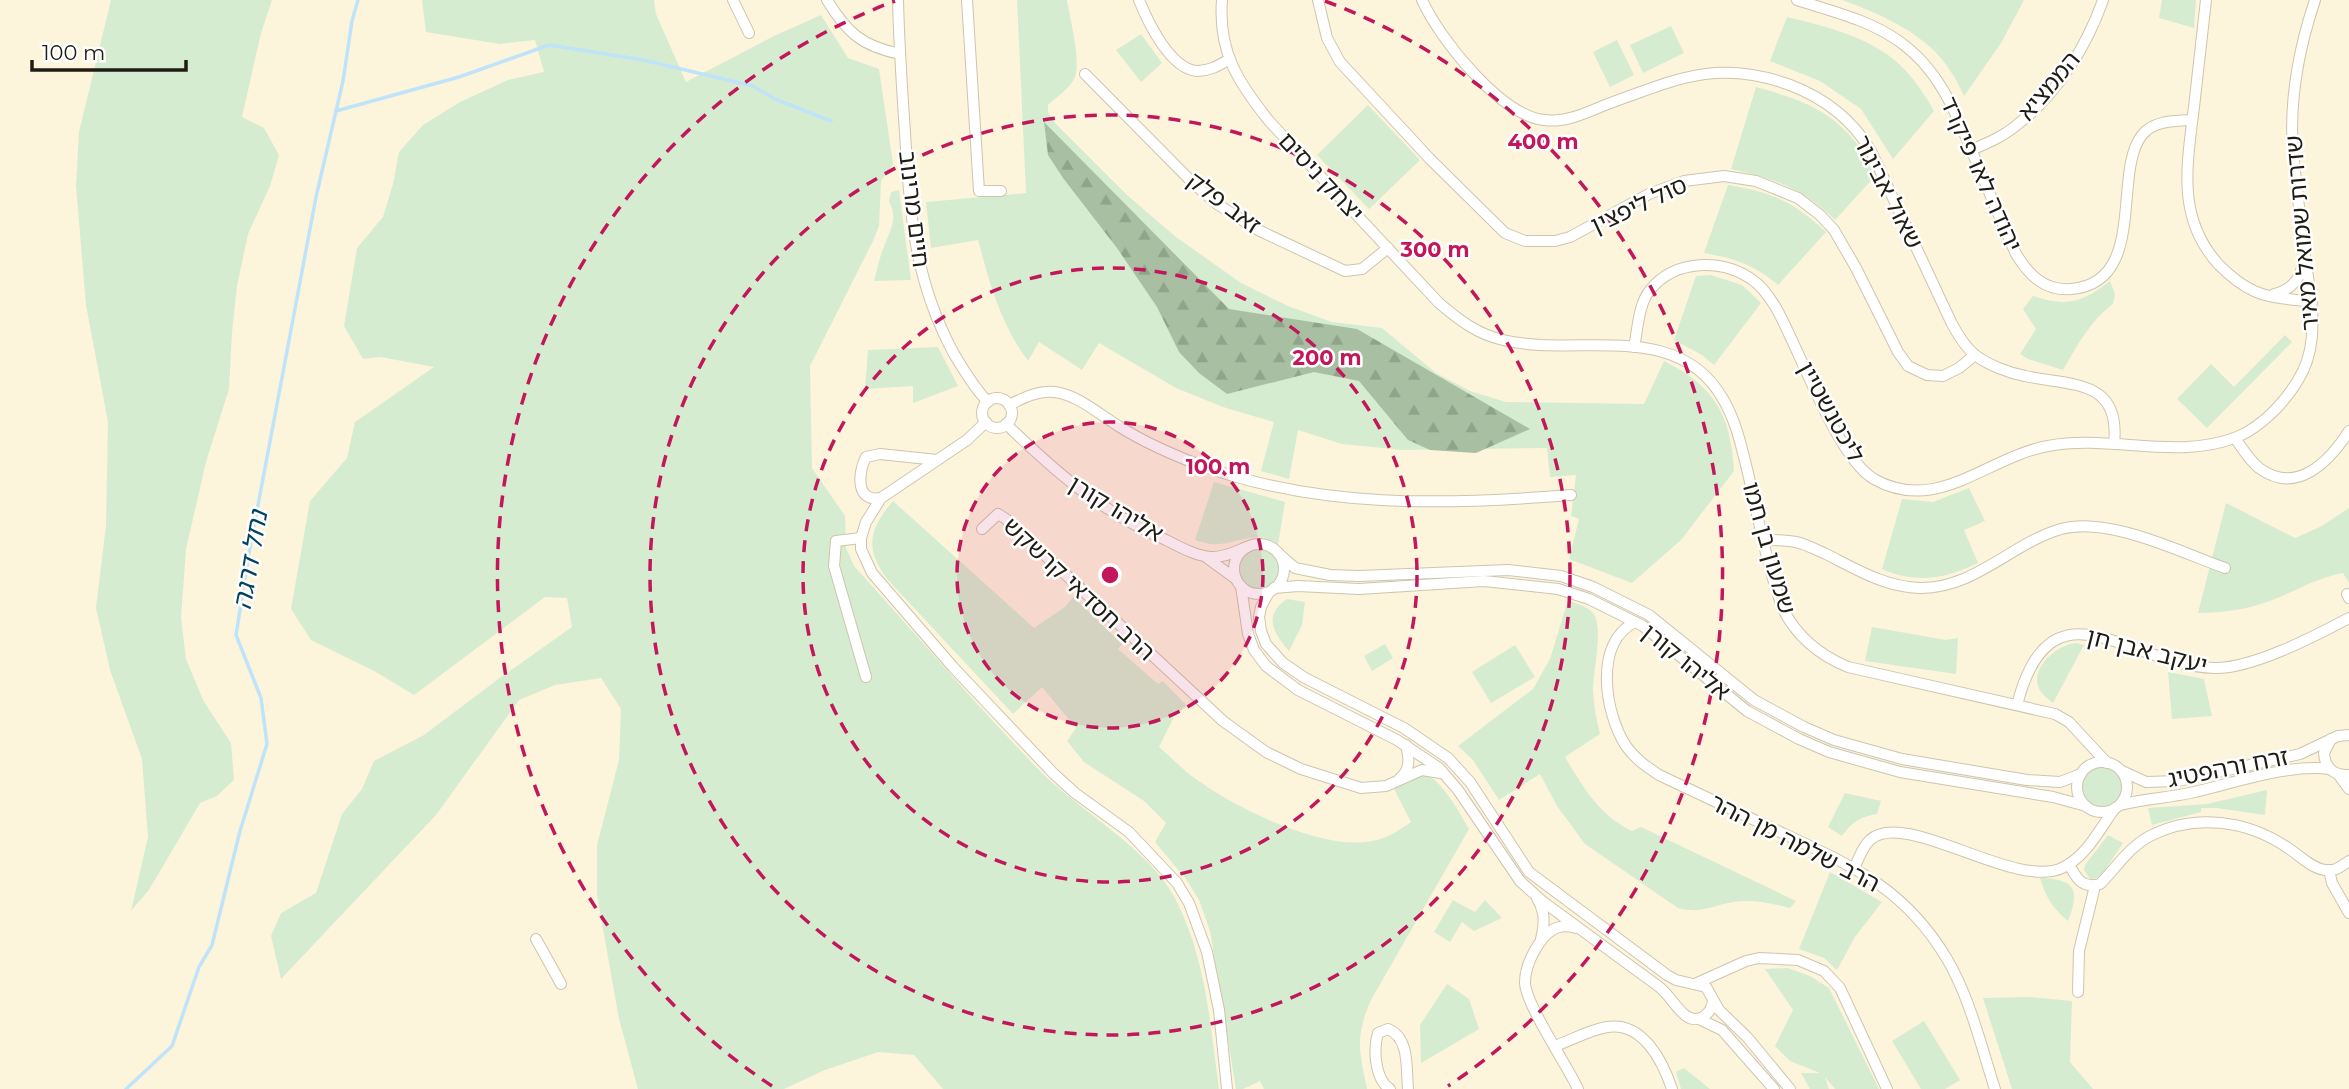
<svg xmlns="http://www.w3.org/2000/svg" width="2349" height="1089" font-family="Montserrat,'Noto Sans Hebrew',sans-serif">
  <defs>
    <pattern id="forest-firs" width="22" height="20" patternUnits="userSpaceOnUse" patternTransform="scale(1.75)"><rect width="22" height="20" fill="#a8bfa1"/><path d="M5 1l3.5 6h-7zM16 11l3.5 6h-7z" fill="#90a48a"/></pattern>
  </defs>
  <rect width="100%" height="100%" fill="#fdf4dc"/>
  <g fill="#d6ecd0">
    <path d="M111,0h161l-11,33 -19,84 22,11 15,27 -9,31 -22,48 -11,52 -5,46 -3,57 -23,73 -20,87 -5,69 5,41 17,41 28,43 3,37 -17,16 -17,7 -51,87 -18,21 17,-74 -6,-78 -32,-89 -14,-62 10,-83 2,-103 -22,-117 -10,-119 3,-54z"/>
    <path d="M422,0h232l2,14 30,68 88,-46 47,-21 27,43 31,11 14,95 -12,17 -2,45 -6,15 -63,125 2,102 33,48 1,32 8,18c62,68 122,139 186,205 41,41 108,77 135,127 31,60 35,126 44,191h-276l-29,-34 -36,-3 -53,18 -41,19h-146l-19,-70 -22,-124v-50l22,-85 2,-51 -20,-31 -46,7 -36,15 -83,115 -155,164 -10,-43 10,-23 35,-20 26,-79 20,-25 12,-28 50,-26 73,-55 75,-53 -5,-29 -22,-1 -131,98 -38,-23 -65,-32 -20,-31 19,-108 37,-43 8,-36 79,-55 -53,-10 -18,2 -19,-33 13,-78 26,-31 10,-33 6,-32 24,-27 37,-23 48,-22 36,-8 -9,-32 -35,4 -74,-12z"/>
    <path d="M1017,0h50c3,18 14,61 8,77 -5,12 -19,20 -27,28v7l7,11 72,72 49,42 65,46 47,23 44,16 50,6 54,45 34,18 36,11 138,2 20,-43c51,25 67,55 70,110l-53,69 -49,43 -63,-24 10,-40 -8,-3 5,-41 -26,2 -3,-29 -144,2 -61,-6 -44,-14 -9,49 -28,-8 13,-49 -51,-15 -47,-19 -77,-45 -17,27 -43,-28 -11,19c-28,-38 -38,-77 -50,-121l-47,8 -5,-46 100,-9z"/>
    <path d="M1842,0h182l-23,43 -37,53c-4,-8 -8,-17 -13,-24 -22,-37 -70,-58 -109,-72z"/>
    <path d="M2162,0h34l-2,28 -35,-10z"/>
    <path d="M1787,17c41,10 89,21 119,54 11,12 20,26 28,40l-41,48 -32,-50 -41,-28 -50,-20z"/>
    <path d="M1671,26l13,27 -41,20 -13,-28z"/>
    <path d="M1141,34l21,29 -21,19 -25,-32z"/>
    <path d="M1617,40l17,35 -24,12 -17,-35z"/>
    <path d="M1756,87c62,17 88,30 121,87l-42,46c-32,-32 -61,-41 -104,-51z"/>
    <path d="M1368,105l52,55 -51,49 -52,-54z"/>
    <path d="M1728,185c46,8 64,16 98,47l-48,53c-23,-20 -45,-27 -74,-32z"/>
    <path d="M899,190l12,90 -37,1c3,-10 5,-22 9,-32 6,-17 16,-30 6,-47l2,-10z"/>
    <path d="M1711,275l31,10 19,18 -47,62 -12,-10 -28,-15 22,-64z"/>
    <path d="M2110,281l5,13 -2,10c-23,17 -36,42 -50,66l-35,-11 -8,-5 16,-25 -13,-20 10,-13c33,11 49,7 77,-15z"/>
    <path d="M2285,335l7,7 -85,86 -30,-29 34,-35 23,23z"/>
    <path d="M938,347l20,39 -45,17v-17l-48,3 3,-39z"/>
    <path d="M1214,482l71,20 -7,43c-22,-16 -37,-2 -61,-1 -7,1 -15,-2 -22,-4z"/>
    <path d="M1969,488l16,33 -21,9 14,33c-33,16 -62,21 -96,6l20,-70 31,3z"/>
    <path d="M893,501l141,127 31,-21 8,-10 49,47 -4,5 40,35 5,-3 23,24 -12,12 -15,30c12,10 24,23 37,32 39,29 127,72 176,62 14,-2 28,-11 39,-19l-17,-33c7,-5 16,-13 24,-15 18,-6 44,43 51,55l-98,171c-16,37 -12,50 -4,89h-103l-4,-8 -17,8h-7l-26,-158 -11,-31 -13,-21 -31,-37 11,-19 -22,-22 -60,-39 -17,-21 9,-13 -34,-41 -29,27 -125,-134c-24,-31 -19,-51 5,-79z"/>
    <path d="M2226,503l69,35 25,-11 29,-19v75l-6,-10c-25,5 -40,14 -63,24 -26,11 -53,16 -82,16z"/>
    <circle cx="1259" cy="569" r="20"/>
    <path d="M1287,599l18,3 -3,23 -13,26c-16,-18 -26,-36 -2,-52z"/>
    <path d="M1568,600c9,4 18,6 25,13 11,14 0,58 0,77 1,15 3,30 7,44l-35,23c18,30 35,59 67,74l9,-4 155,74 -6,7c-20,-5 -37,-9 -57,-6 -23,4 -31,12 -55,6l-93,-64 -28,-38 -17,-32 -41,26 -26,-40 -15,-14 75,-57 17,-30z"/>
    <path d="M1872,627l74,13 12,-2 -2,36 -91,-13z"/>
    <path d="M2076,643l8,2 -31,58c-7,-6 -16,-12 -16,-23 0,-18 23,-36 39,-37z"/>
    <path d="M1385,644l8,14 -21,13 -8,-15z"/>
    <path d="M1515,645l20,32 -44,26 -19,-31z"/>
    <path d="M2168,672l36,7 8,37 -40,3z"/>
    <circle cx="2102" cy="787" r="20"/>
    <path d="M2267,790l-2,25 -48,-7h-16v4l-49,13 -4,-17 59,-4z"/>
    <path d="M1845,793l36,8 -4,13c-17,3 -25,8 -35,22l-14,-9z"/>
    <path d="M2108,835l15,8 -22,33 -10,4 -7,-10 1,-5z"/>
    <path d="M1830,872l52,30 -27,35 -18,33 -13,-12 -25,-9z"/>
    <path d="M2040,878c36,1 40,12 28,43 -16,-13 -22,-24 -28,-43z"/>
    <path d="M1453,900l22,12 10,-12 17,18 -28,13 -12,-9 -12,20 -16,-10z"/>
    <path d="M1788,968l22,8 19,12 50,101h-44l-10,-12 4,12h-19l-9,-16h19l-30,-12 -15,-15 18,-36 -28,-41z"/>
    <path d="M1447,984l22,15 10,30 -58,34 -1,-38z"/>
    <path d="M2028,997l44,4 -2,61 23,27h-81l-29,-91z"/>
    <path d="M1924,1021l36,59 -15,9h-24l-29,-48z"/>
    <path d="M1684,1068l26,21h-29l-5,-17z"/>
  </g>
  <path fill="url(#forest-firs)" d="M1044,122l185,187 128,20 173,100 -54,24 -46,-3 -22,-10 -49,-59 -45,-9 -87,22 -28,-21 -20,-21 -22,-45 -40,-59 -54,-70 -15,-23z"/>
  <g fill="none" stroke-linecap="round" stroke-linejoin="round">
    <g stroke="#bfe3f9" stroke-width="3.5">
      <path d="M336,111l123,-34 90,-32 94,15 110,26 22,13 56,22"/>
      <path d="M126,1089l46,-43 27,-79 13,-22 28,-114 27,-87 -6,-46 -25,-63 13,-82 67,-356 27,-116 9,-60 6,-21"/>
    </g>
    <defs>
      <g id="minor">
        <path d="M733,0l16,33"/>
        <path d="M827,0c20,33 35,46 73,54"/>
        <path d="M898,0c1,44 4,89 7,133 5,82 9,147 49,221 10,16 20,34 34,48"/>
        <path d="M967,0l12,191h22"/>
        <path d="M1139,0c9,22 31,69 58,71 12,0 21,-5 31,-11"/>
        <path d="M1222,0c-4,52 16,82 47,121l170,182c20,17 38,31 64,37 74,18 174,-22 220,59 13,22 18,46 24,70 11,46 19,95 36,140 14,28 36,46 65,58l207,47 14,8 38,41"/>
        <path d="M1318,0l9,38 13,24 90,97 75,74 20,8h30l15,-4 79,-43 35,-13 40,-5 32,5 42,17 22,17 14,15 22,38 42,84 10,14 19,9 16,1 16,-8 16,-13"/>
        <path d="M1422,0c17,38 78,115 122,120 21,3 42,-7 61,-15 69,-25 112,-47 185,-20 34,13 62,34 81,66l81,173c6,11 13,23 23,31 13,10 34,18 50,21 47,10 96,3 89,68"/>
        <path d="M1797,0c34,11 73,20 103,42 41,29 57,74 76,119 13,31 26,62 40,93 13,21 28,37 55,35 77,-6 41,-116 71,-154 12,-15 34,-14 50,-15"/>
        <path d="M2206,0c-4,36 -8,71 -12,107 -7,58 -18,111 25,158 10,10 22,20 35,26 18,8 38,8 58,11"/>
        <path d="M1085,74l108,109 24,21 41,26 87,41 17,-2 26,-21"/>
        <path d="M1971,150c17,-7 33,-14 47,-26 39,-30 69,-78 85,-124"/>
        <path d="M2274,294c17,-4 26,-14 29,-31"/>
        <path d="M1634,347c4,-18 4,-42 16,-57 25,-31 73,-32 104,-9 9,6 15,16 21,25 24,41 61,151 99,173 63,36 113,-22 174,-33 62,-12 128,15 189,-9 27,-11 53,-40 66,-66 17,-36 7,-77 2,-115 -4,-35 -9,-70 -12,-105 -4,-51 6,-103 22,-151"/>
        <circle cx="997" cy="413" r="15"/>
        <path d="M1009,405c14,-7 30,-15 46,-13 23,3 45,23 65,35 24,15 51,27 77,37 120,45 248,41 374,31"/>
        <path d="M986,422l-19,18 -86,58 -15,24 -5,16v11l11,24 81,94 101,107 21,19 54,39 48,51 12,20 18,49 12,58 8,79"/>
        <path d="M1006,424c52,50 94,87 160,116 14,7 30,16 45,17 13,1 25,-6 36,-10"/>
        <path d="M2235,438c7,10 14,22 24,30 38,28 71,-7 90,-37"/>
        <path d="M881,498c-26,5 -23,-26 -15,-41l14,-3 57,6"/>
        <path d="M982,529l16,-15 8,5 217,202 43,31 35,17 60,19 25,-2 36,-16 19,3"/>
        <path d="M861,538l-25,3 -2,25 32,111"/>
        <path d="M1764,540c11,0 22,0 32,2 10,2 20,8 30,12 30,15 59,33 94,34 54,1 92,-45 141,-59 47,-13 119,23 164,39"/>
        <circle cx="1259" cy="569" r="25"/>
        <path d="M1278,553l17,15 35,7 29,1 149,-6 53,6 32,11 56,28 105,85 50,27 30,13 68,19 125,21 33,2 21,-8"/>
        <path d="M1207,558l29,21"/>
        <path d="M1241,586l7,48 6,16 12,16 32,24 99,50 42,28 19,22 62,91 22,20 116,85c11,8 17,21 27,29 12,10 26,0 28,-14"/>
        <path d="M1274,588l24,-2 61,3 125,-8 74,8 31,10 54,27 104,85 52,28 30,13 71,20 153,25 33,9"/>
        <path d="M1269,592l-8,15 -2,10 2,14 5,13 17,19 22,15 99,50 44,30 22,24 59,90 138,103 9,5 30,7 13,23 28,27 43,52"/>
        <path d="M2347,594l2,4"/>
        <path d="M1635,622c-42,21 -30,92 -9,124 9,13 21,21 33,29 41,19 81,38 121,57 72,34 124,55 167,127 23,39 34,87 48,130"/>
        <path d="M2017,705c34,-132 113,-39 197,-37 38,1 101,-32 135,-50"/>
        <path d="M2331,739l-7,14c1,15 10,23 25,22"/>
        <circle cx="2102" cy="787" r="25"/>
        <path d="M2122,771l24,11 32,-1 122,-27 38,-18 11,-1"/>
        <path d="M2338,774l11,15"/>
        <path d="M1400,778c11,-8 9,-21 6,-33"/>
        <path d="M2120,805c23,-6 46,-7 70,-12 42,-9 99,-30 140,-24"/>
        <path d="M2069,864c7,14 13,25 31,20 16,-16 29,-37 50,-48 45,-23 97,-16 138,12 11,7 23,20 37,22 10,2 16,-4 24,-9"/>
        <path d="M1854,868c5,-9 8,-21 16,-28 35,-32 144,50 192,28 25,-12 37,-38 53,-60"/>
        <path d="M2329,870l3,13 17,30"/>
        <path d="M1537,898c8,14 8,25 4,41"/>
        <path d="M1576,928c-14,-4 -23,-1 -33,10 -9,12 -18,29 -18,45 1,22 42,82 53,106"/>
        <path d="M536,939l25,45"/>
        <path d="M1697,983l49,-22 13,-3 39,2 26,11 16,17 47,101"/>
        <path d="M2078,992l1,-41 16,-65"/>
        <path d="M1699,1019l23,11 52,59"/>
        <path d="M1555,1046c17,-6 34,-16 52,-19 36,-6 56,35 65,62"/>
        <path d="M1390,1089c-15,-9 -17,-40 -12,-56l10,-4c22,9 18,39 20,60"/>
      </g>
    </defs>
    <use href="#minor" stroke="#cdc5ae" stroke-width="12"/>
    <use href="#minor" stroke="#fff" stroke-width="10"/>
  </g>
  <circle cx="1110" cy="575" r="153" fill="#c2185b" fill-opacity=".12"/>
  <g fill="none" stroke="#c2185b" stroke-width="3.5" stroke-dasharray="12 9">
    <circle cx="1110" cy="575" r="153"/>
    <circle cx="1110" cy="575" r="307"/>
    <circle cx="1110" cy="575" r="460"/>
    <path d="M772 1086A613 613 0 0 1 895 1M1325 1A613 613 0 0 1 1448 1086"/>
  </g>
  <g text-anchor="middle" stroke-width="5" stroke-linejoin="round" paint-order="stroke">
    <g font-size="24" fill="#1f1c14" stroke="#fff">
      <text transform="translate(2049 86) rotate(-50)" y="8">הממציא</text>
      <text transform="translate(1981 174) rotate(66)" y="8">יהודה לאו פיקרד</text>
      <text transform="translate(1321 177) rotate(47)" y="8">יצחק ניסים</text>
      <text transform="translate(1888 192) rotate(63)" y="8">שאול אביגור</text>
      <text transform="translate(1224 203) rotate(37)" y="8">זאב פלק</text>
      <text transform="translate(1639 205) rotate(-25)" y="8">סול ליפצין</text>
      <text transform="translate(914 209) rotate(83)" y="8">חיים מרינוב</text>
      <text transform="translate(2302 233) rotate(-95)" y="8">שדרות שמואל מאיר</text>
      <text transform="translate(1831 412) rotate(61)" y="8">ליכטנשטיין</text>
      <text transform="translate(1116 509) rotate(31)" y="8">אליהו קורן</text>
      <text transform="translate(1769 548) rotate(74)" y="8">שמעון בן חמו</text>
      <text transform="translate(1079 589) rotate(43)" y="8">הרב חסדאי קרשקש</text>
      <text transform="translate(2147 651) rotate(14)" y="8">יעקב אבן חן</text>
      <text transform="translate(1686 662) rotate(39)" y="8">אליהו קורן</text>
      <text transform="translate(2228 768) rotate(-11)" y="8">זרח ורהפטיג</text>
      <text transform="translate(1795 843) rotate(27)" y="8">הרב שלמה מן ההר</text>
    </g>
    <g font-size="26" font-style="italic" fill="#004462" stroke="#fff">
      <text transform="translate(250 560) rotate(-80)" y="9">נחל דרגה</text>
    </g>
  </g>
  <circle cx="1110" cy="575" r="10" fill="#c2185b" stroke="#fff" stroke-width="3.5"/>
  <g font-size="21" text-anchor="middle" font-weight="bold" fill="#c2185b" stroke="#fff" stroke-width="5" stroke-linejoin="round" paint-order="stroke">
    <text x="1543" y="149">400 m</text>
    <text x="1435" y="257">300 m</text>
    <text x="1327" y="365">200 m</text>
    <text x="1218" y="474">100 m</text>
  </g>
  <path d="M32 60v10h154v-10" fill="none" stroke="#1f1c14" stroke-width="3.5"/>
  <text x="42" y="60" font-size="21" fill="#1f1c14" stroke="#ffffff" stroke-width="5" paint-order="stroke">100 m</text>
</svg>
